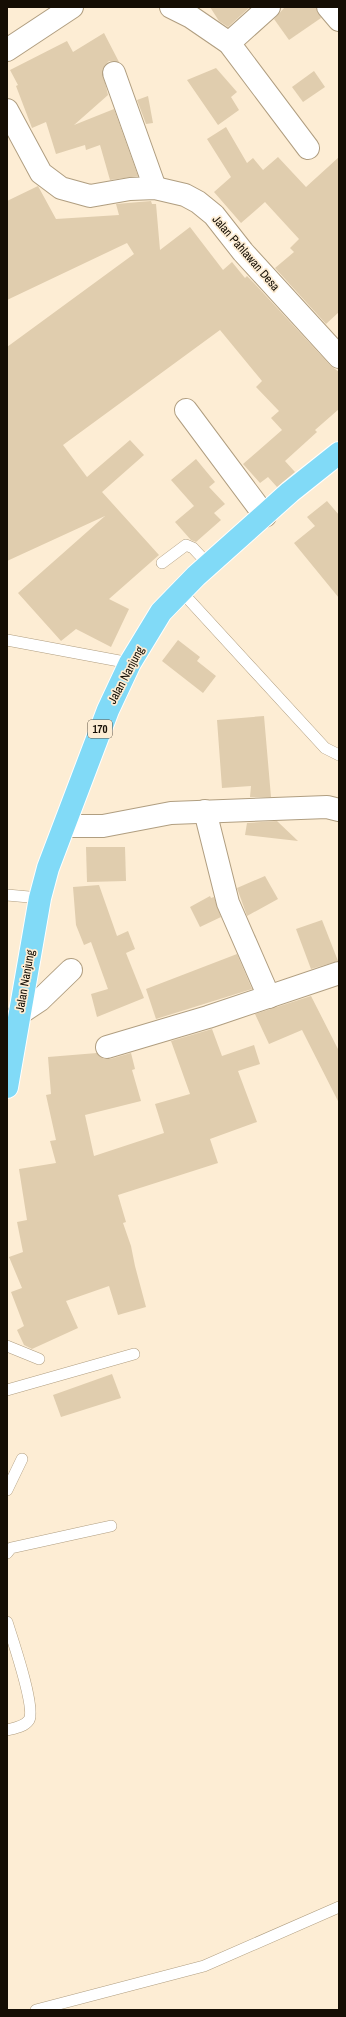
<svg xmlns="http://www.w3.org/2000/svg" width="346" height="2017" font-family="'Archivo Narrow',sans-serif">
  <rect width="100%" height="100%" fill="#fdedd4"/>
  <g fill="#e0cdae">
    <path d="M210,7h40l-22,20 -9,-6z"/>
    <path d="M285,7h31l5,11 -32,22 -15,-21z"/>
    <path d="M104,33l15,29 -10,-1 -4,4 -3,5 6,25 -34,30 40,-16 24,67 -28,4 -10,-35 -14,5 -1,-5 -29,9 -10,-32 -14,6 -16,-42 2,-1 -8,-15 57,-29 6,11z"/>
    <path d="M216,68l21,24 -6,5 8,13 -21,15 -31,-45z"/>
    <path d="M314,71l11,16 -22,15 -11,-15z"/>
    <path d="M148,96l5,27 -7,1 -9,-24z"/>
    <path d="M226,127l21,36 6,-5 10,12 15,-13 28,30 33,-30v155l-13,12 -51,-56 19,-16 -4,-4 9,-9 -34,-37 -24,21 -27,-31 17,-15 -24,-38z"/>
    <path d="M38,186l18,33 63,-4 -3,-11 35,-3 1,3h4l4,46 30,-23 33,43 9,-8 13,16 2,-2 8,8 75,81 9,7v37l-24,21 2,2 -32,29 10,11 -18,15 -9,-10 -8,6 -17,-19 39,-34 -11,-12 8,-7 -23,-24 6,-6 -42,-51 -157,115 24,32 43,-37 14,15 -42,37 57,63 -50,44 20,10 -18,38 -35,-18 -15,12 -43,-48 87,-77 -98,45v-214l127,-93 -7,-11 -120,57v-99z"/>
    <path d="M196,459l19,23 -6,5 16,17 -11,9 7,7 -25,22 -5,-2 -16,-18 19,-16 -23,-26z"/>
    <path d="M327,501l12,14v83l-45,-55 21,-17 -8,-9z"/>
    <path d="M178,640l22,17 -3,4 19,15 -13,17 -41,-32z"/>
    <path d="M264,716l7,81h-21l1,-11 -29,2 -5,-68z"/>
    <path d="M277,821l21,20 -53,-6 2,-12z"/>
    <path d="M86,847h39l1,34 -39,1z"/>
    <path d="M265,876l13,23 -31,17 -10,-28z"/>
    <path d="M99,885l18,51 11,-5 7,18 -9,4 18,45 -47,19 -6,-23 17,-5 -17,-47 -7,3 -8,-20 -3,-38z"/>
    <path d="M210,896l1,2 3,-1 7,20 -21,10 -10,-20z"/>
    <path d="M322,920l16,41 -27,8 -15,-40z"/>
    <path d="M237,954l15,35 -96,30 -10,-30z"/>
    <path d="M311,996l28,55v52l-37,-73 -33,14 -14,-30z"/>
    <path d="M212,1029l10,27 32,-11 6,19 -22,7 19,51 -47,17 8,24 -100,32 8,27 -3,1 8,23 4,20 11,41 -28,8 -9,-29 -43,15 12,27 -46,21 -8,-4 -7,-15 7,-4 -13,-34 11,-4 -13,-31 14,-5 -6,-30 10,-2 -8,-51 37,-6 -6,-22 6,-1 -10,-45 5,-1 -3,-37 49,-4 7,6h6l21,-6 4,16 -3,1 9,31 -56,14 9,41 70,-23 -9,-29 35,-10 -19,-53z"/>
    <path d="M112,1374l9,24 -60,19 -8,-22z"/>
  </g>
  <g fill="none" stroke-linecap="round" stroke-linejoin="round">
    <defs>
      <g id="service">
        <path d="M162,563l24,-18 7,3 16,17"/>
        <path d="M180,590l145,158 14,7"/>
        <path d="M7,640l123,23"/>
        <path d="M7,895l33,3"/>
        <path d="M7,1346l32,13"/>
        <path d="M7,1390l127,-36"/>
        <path d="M7,1490l15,-31"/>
        <path d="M7,1553l4,-5 100,-22"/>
        <path d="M7,1622c5,16 29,86 22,98 -5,7 -14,8 -22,10"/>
        <path d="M36,2010l168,-44 135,-59"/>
      </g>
      <g id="minor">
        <path d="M171,7l20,10 38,26 79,105"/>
        <path d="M328,7l11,13"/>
        <path d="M229,43l40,-36"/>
        <path d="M7,50l65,-43"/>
        <path d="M114,73l41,115"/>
        <path d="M186,410l79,106"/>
        <path d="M205,811l23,92 41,94"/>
        <path d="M65,826h38l68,-13 156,-6 12,3"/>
        <path d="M19,1014l21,-14 31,-30"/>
        <path d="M107,1047l101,-30 131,-44"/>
      </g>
      <path id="secondary" d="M7,110l34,63 20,15 29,8 40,-7 25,-1 30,7 13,7 16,13 29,37 96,105"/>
      <path id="primary" d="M7,1087l33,-189 8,-30 60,-158 22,-47 31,-51 35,-36 94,-84 49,-39"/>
    </defs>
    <use href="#service" stroke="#b09e80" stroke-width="12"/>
    <use href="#minor" stroke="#b09e80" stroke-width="24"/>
    <use href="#secondary" stroke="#b09e80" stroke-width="24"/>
    <use href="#primary" stroke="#fff" stroke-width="24"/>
    <use href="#service" stroke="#fff" stroke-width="11"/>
    <use href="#minor" stroke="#fff" stroke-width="22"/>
    <use href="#secondary" stroke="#fff" stroke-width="22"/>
    <use href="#primary" stroke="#81daf7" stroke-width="22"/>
  </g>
  <g text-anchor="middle" stroke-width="3.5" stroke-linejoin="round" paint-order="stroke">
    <rect fill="#fdedd4" stroke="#5b5142" stroke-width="1" x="88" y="720" width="24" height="18" rx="3"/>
    <g font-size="11" font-weight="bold" fill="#150e04">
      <text x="100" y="733">170</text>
    </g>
    <g font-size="12" fill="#150e04" stroke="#fdedd4">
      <text transform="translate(246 253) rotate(49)" y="4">Jalan Pahlawan Desa</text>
      <text transform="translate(126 675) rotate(-62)" y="4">Jalan Nanjung</text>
      <text transform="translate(25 981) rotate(-80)" y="4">Jalan Nanjung</text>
    </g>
  </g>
  <rect width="346" height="2017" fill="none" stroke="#150e04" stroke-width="16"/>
</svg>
